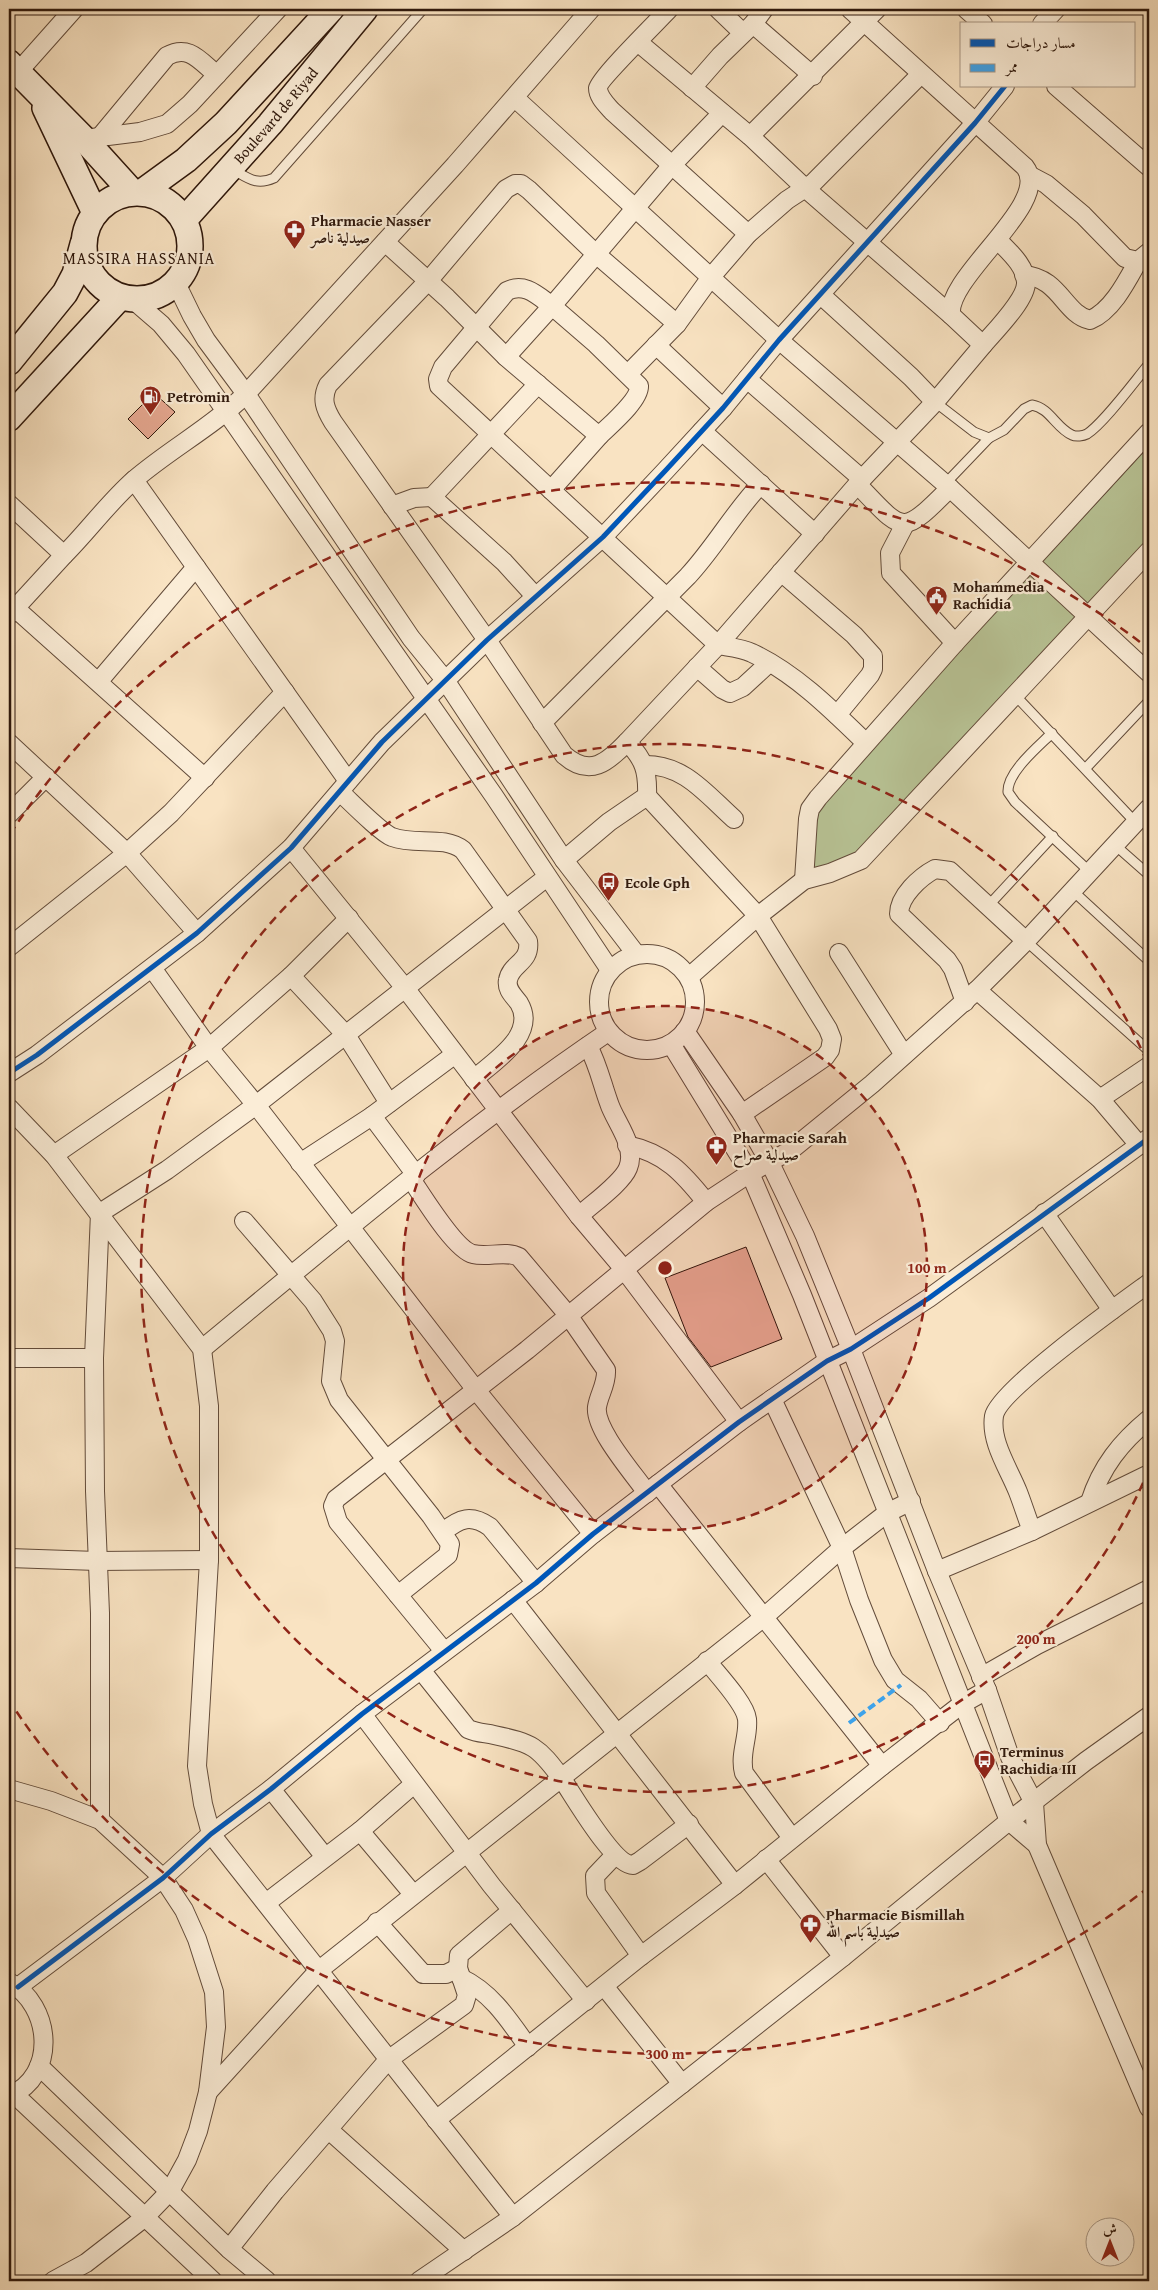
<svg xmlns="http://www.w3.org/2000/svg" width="1158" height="2290" font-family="'Gentium Book Plus',Amiri,serif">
  <rect width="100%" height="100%" fill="#f9e3c2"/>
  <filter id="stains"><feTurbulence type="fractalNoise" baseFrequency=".004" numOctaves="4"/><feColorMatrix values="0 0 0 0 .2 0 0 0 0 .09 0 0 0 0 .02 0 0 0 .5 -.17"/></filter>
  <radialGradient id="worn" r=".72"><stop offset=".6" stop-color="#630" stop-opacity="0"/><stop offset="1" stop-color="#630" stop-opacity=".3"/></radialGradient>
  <path fill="#b9c597" stroke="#746e52" d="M1149,446v100l-292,324 -47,11 4,-72z"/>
  <g fill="#e8a992" stroke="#2f180c">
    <path d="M154,393l21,19 -27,27 -20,-20z"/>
    <path d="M746,1247l36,92 -71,28 -23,-30 -23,-59z"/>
  </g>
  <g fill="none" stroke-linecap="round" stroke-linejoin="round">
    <defs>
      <g id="lane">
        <path d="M232,169c16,9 24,17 42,9l149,-169"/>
        <path d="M935,402l39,30 15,6 15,-8 20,-21 8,-4c18,3 24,23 40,30 4,2 11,1 15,-1 17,-11 47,-52 62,-70"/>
        <path d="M945,484l44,-46"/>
        <path d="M1014,694l122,129"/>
        <path d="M1052,733c-13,13 -45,39 -44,59l7,10 75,70"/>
        <path d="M1086,768l63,-67"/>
        <path d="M1115,845l34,30"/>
        <path d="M1073,891l76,70"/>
        <path d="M989,905l64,-69"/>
        <path d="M1026,941l123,110"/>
      </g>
      <g id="street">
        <path d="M669,9c-10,11 -70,70 -71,79 0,9 8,16 14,23l136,123"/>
        <path d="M718,9l25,24"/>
        <path d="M966,9l17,15"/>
        <path d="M753,24l60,52"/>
        <path d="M1042,24l14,-15"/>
        <path d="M639,43l111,93 55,52 146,127"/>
        <path d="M18,72l56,-63"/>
        <path d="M1056,86l93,81"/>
        <path d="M692,88l28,-32 33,-32 11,-15"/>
        <path d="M515,98l264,242 171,148 199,185"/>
        <path d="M722,113l-50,52 -120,141c-14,-10 -27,-24 -45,-15l-64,76 -5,12 1,7 279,259c11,2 24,3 34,8 43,20 80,57 114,90"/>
        <path d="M750,136l127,-127"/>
        <path d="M99,138l68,-82c22,-12 33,5 50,19"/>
        <path d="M84,139l56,-7 27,-8 23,-20 88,-95"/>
        <path d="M1029,175l17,9 37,31 42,43 13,3 11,-9"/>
        <path d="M385,242l62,56 59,59"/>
        <path d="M1024,275c36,3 40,39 66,45 22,-9 37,-39 48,-59"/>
        <path d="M176,283l16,33 14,24 40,54 165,244 34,42 119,180 72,94"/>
        <path d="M821,295l90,82 24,25"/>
        <path d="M132,299l29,25 25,30 308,442 116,174"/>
        <path d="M552,306l44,38 43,42c1,14 -30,40 -40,50l-93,-79z"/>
        <path d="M656,345l67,63"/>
        <path d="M983,345c11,-13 44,-46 43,-63 -1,-17 -17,-30 -28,-42"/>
        <path d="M628,374l49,-50 34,-47 37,-43 39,-34 26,-17 107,-108"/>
        <path d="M747,379l115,100"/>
        <path d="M702,431l113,103"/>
        <path d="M134,480l214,301"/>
        <path d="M858,485c46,48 43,52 92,3"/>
        <path d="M551,490l48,-54"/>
        <path d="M9,504l55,51c24,-24 45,-53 70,-75 36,-31 78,-53 112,-86l209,-229 136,-156"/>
        <path d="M392,506l22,-8 18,-1"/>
        <path d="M905,524l-15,29 1,20 64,70"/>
        <path d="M781,572l73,63 19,21v13l-3,6 -33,40"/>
        <path d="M535,596l-31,-34 -72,-65 106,-113"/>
        <path d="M15,608l190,170"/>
        <path d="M9,615l55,-60"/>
        <path d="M697,667l25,22 8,4 13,-6 26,-24"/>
        <path d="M99,681l97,-114"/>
        <path d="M542,723l146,-147c27,-29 46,-64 73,-92"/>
        <path d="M627,742c-19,20 -37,36 -63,13l-77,-115 -154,-218c-8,-13 -12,-23 -5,-37l101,-105 77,-91 9,-5h6l8,6 67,64 81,70"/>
        <path d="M9,743l118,110 70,80"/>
        <path d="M644,765c40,-1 62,29 90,54"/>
        <path d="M340,792c12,11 40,40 52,45 24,9 51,-2 71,13l65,91c3,22 -17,22 -20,39 -2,10 6,16 11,23 19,32 -26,59 -45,76"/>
        <path d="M647,796c1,-25 -3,-37 -20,-54l91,-97 144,-166 73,-77 48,-57 -32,-30c-5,-39 102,-112 74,-148l-175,-158"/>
        <path d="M9,814l37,-37"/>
        <path d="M291,848l114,140 174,228 44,52 116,154"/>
        <path d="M564,860l45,-38 38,-26 111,120 70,113 4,10 -2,11 -5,7 -83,57"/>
        <path d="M804,880l4,-61 2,-10 8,-11 137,-155 194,-211"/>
        <path d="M9,947l118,-94 44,-40 114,-121"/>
        <path d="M839,953l65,102"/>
        <circle cx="647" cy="1002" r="48"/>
        <path d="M152,968l57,80 47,57 220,285 117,144"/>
        <path d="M291,976l55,59 43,68"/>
        <path d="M689,977l69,-61 46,-36 26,-7 31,-13 288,-309"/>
        <path d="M977,990l123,109 39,46"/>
        <path d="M965,1002l-12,-33 -6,-9 -48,-46c0,-18 21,-37 36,-45l15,2 76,70"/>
        <path d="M685,1031l57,83 28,49 35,73 46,113 86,222 50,119 23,67 24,46 3,42 112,263"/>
        <path d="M671,1044l79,129 52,122 207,526 28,24"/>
        <path d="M9,1073l28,-18 160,-122 94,-85 91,-106 105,-102 116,-103 63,-67 57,-62 56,-68 196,-217 30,-37"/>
        <path d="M1100,1099l49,-33"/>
        <path d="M9,1108l45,47 148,194 7,57v154l-12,206 6,38 8,30 302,383"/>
        <path d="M372,1116l44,59"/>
        <path d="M627,1145c38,8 56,28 79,57"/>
        <path d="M54,1155l155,-107 82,-72 58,-58"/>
        <path d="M300,1163l72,-47 82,-61"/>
        <path d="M411,1179c11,16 44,71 62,75 15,4 32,-4 46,3l49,58 38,55c1,14 -7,24 -9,37 -3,22 37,67 50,86"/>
        <path d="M1044,1213l68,97"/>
        <path d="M579,1216c13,-12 43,-33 49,-48 9,-22 -13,-46 -19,-65 -7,-19 -11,-39 -21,-57"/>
        <path d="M244,1221l69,80 19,30 3,10 -4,40 8,19 92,116 19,28 -2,11 -50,40"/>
        <path d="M202,1349c132,-109 264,-221 406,-317"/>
        <path d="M9,1358h85"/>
        <path d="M772,1399l70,149 17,52 24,60 12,20 24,19 21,24"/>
        <path d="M658,1484l224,282"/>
        <path d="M1090,1502c11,-35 31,-60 59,-83"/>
        <path d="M1032,1531c-5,-13 -9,-26 -14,-39 -9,-23 -28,-50 -24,-76 4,-25 129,-114 155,-133"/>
        <path d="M443,1532c17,-14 28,-18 47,-5l46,56"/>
        <path d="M9,1558l88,3 112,-1"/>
        <path d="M937,1571l95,-40 117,-57"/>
        <path d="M513,1600l222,285"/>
        <path d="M444,1651l-106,-129 -5,-16 3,-7 191,-149 179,-148 44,-29 41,-23 81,-66 105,-94 49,-49 123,-133"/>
        <path d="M707,1661c10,13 38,42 40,58 2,18 -8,35 -3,54l48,65"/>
        <path d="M421,1670l47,59c9,4 17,4 26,6 38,8 44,11 68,44 12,17 51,86 71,86l7,-4 49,-37"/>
        <path d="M981,1677l56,-32 112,-56"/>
        <path d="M362,1714l130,172 94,115"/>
        <path d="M9,1789l42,12 49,19 63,58 21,32 13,29 17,53 2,35 -8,65 -10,39 -11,29 -17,31 -26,27 -58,45 -33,18"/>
        <path d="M271,1789l54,68"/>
        <path d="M100,1820v-207l-5,-122 -1,-133 6,-145 67,-43 89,-65 291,-228"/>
        <path d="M360,1831l54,-47"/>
        <path d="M615,1855l-20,21 1,17 45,63"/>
        <path d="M766,1859l77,98"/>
        <path d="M266,1903l94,-72 53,63"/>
        <path d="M377,1922l46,52h23l12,-6"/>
        <path d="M461,1978c30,14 48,42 67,69"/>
        <path d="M604,1986l78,98"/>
        <path d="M18,1987l145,-109 48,-44 60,-45 91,-75 174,-131 57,-49 146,-112 88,-61 24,-12 78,-51 220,-160"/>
        <path d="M39,2066l190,183 38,32"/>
        <path d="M208,2092l110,-121 446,-354 78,-69 45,-35 24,-12"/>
        <path d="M14,2094l199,187"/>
        <path d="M9,2096c49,-20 43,-91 0,-114"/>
        <path d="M436,2120l205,-164 94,-71 147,-119 80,-62 25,-14"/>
        <path d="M329,2130l135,121"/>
        <path d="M229,2249l46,-58 113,-131 76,-55 3,-10 -9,-27 1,-13 53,-45"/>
        <path d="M419,2281l94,-64 330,-260 166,-136 77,-60 63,-45"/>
      </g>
      <g id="secondary">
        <path d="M9,63l75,76 48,53"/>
        <path d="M45,108l50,105"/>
        <path d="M142,192l44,-32 40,-37 105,-114"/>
        <circle cx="137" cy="246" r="53"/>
        <path id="s1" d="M184,220l86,-96 95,-115"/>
        <path d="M9,362l56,-69 10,-19 8,-30"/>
        <path d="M9,418l111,-121"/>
      </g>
    </defs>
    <use href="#lane" stroke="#624b3a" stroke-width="11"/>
    <use href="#street" stroke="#624b3a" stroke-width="20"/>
    <use href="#secondary" stroke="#2f180c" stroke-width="28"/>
    <use href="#lane" stroke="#fbedd7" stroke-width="9"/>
    <use href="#street" stroke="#fbedd7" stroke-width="18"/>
    <use href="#secondary" stroke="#fbedd7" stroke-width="25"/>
    <path stroke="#3ea2e9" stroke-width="4" stroke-dasharray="8 4" stroke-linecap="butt" d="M849,1723l52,-38"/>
    <defs>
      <g id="cycleway">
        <path d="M9,1073l28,-18 160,-122 94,-85 91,-106 105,-102 116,-103 63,-67 57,-62 56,-68 196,-217 30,-37"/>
        <path d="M18,1987l145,-109 48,-44 60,-45 91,-75 174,-131 57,-49 146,-112 88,-61 24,-12 78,-51 220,-160"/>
      </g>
    </defs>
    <use href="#cycleway" stroke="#fbedd7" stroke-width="8"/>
    <use href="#cycleway" stroke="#0057b8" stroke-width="5"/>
  </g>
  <circle cx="665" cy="1268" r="262" fill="#8f2418" fill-opacity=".12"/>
  <g fill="none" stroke="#8f2418" stroke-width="2.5" stroke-dasharray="9 6">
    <circle cx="665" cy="1268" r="262"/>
    <path d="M1149 1469A524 524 0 1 1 1149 1067"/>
    <path d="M1149 1887A786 786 0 0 1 10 1702M10 834A786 786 0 0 1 1149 649"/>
  </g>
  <defs>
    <symbol id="pharmacy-pin" viewBox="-11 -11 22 30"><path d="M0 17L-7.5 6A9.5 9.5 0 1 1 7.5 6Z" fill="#8f2418" stroke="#fbedd7"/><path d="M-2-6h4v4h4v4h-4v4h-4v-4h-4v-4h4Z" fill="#fff"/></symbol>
    <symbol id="fuel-pin" viewBox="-11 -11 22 30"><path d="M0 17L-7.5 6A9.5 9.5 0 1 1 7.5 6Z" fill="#8f2418" stroke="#fbedd7"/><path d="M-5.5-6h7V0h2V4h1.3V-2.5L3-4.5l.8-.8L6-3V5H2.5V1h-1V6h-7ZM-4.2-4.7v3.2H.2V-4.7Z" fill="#fff"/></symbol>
    <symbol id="civic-pin" viewBox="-11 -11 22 30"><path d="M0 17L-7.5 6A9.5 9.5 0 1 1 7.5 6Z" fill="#8f2418" stroke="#fbedd7"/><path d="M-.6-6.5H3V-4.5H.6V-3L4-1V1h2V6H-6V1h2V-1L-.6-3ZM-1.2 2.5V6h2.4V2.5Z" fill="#fff"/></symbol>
    <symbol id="bus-pin" viewBox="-11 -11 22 30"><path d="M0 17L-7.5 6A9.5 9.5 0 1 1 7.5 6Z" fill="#8f2418" stroke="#fbedd7"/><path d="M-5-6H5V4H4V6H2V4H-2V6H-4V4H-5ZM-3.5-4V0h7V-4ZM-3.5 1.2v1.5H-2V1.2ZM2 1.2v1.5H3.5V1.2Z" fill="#fff"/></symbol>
  </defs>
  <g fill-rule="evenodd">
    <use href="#pharmacy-pin" x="282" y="218" width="25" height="34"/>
    <use href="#fuel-pin" x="138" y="384" width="25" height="34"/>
    <use href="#civic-pin" x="924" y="584" width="25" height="34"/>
    <use href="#bus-pin" x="596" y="870" width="25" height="34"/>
    <use href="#pharmacy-pin" x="704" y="1134" width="25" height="34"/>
    <use href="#bus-pin" x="972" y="1748" width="25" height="34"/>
    <use href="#pharmacy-pin" x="798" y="1912" width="25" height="34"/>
  </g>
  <g text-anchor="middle" stroke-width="4.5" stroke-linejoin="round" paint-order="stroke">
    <g font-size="15" fill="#2f180c" stroke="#fbedd7">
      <text dy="5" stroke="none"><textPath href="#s1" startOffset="139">Boulevard de Riyad</textPath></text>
    </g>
    <g font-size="15" font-weight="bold" fill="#2f180c" stroke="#fbedd7" text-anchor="start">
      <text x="311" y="226">Pharmacie Nasser<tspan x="311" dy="17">صيدلية ناصر</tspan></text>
      <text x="167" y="402">Petromin</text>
      <text x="953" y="592">Mohammedia<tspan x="953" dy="17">Rachidia</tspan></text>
      <text x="625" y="888">Ecole Gph</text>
      <text x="733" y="1143">Pharmacie Sarah<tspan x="733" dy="17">صيدلية صراح</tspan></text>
      <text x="1000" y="1757">Terminus<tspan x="1000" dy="17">Rachidia III</tspan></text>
      <text x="826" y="1920">Pharmacie Bismillah<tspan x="826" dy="17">صيدلية باسم الله</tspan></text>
    </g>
    <g font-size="16" letter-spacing="1" fill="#2f180c" stroke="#fbedd7">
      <text x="139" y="264">MASSIRA HASSANIA</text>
    </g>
  </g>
  <circle cx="665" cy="1268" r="8" fill="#8f2418" stroke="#fbedd7" stroke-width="2.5"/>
  <g font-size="15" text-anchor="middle" font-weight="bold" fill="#8f2418" stroke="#fbedd7" stroke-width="4.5" stroke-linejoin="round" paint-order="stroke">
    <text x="927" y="1273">100 m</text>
    <text x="1036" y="1644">200 m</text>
    <text x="665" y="2059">300 m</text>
  </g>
  <rect width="1158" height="2290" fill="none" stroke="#f9e3c2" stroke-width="30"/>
  <rect x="10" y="10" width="1138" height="2270" fill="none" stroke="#2f180c" stroke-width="2.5"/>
  <rect x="15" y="15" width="1128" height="2260" fill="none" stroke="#2f180c"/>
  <rect x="960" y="22" width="175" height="65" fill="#fbedd7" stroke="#a99886"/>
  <rect x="970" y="39" width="25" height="8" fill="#0057b8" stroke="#a99886"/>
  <text x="1006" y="48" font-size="15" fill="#2f180c">مسار دراجات</text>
  <rect x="970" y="64" width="25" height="8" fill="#3ea2e9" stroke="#a99886"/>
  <text x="1006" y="72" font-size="15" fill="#2f180c">ممر</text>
  <g transform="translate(1110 2242)"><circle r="24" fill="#fbedd7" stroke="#a99886"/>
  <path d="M0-4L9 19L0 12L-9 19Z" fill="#8f2418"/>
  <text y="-8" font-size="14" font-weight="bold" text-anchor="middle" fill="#2f180c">ش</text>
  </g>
  <rect width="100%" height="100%" filter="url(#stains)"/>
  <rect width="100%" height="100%" fill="url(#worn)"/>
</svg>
